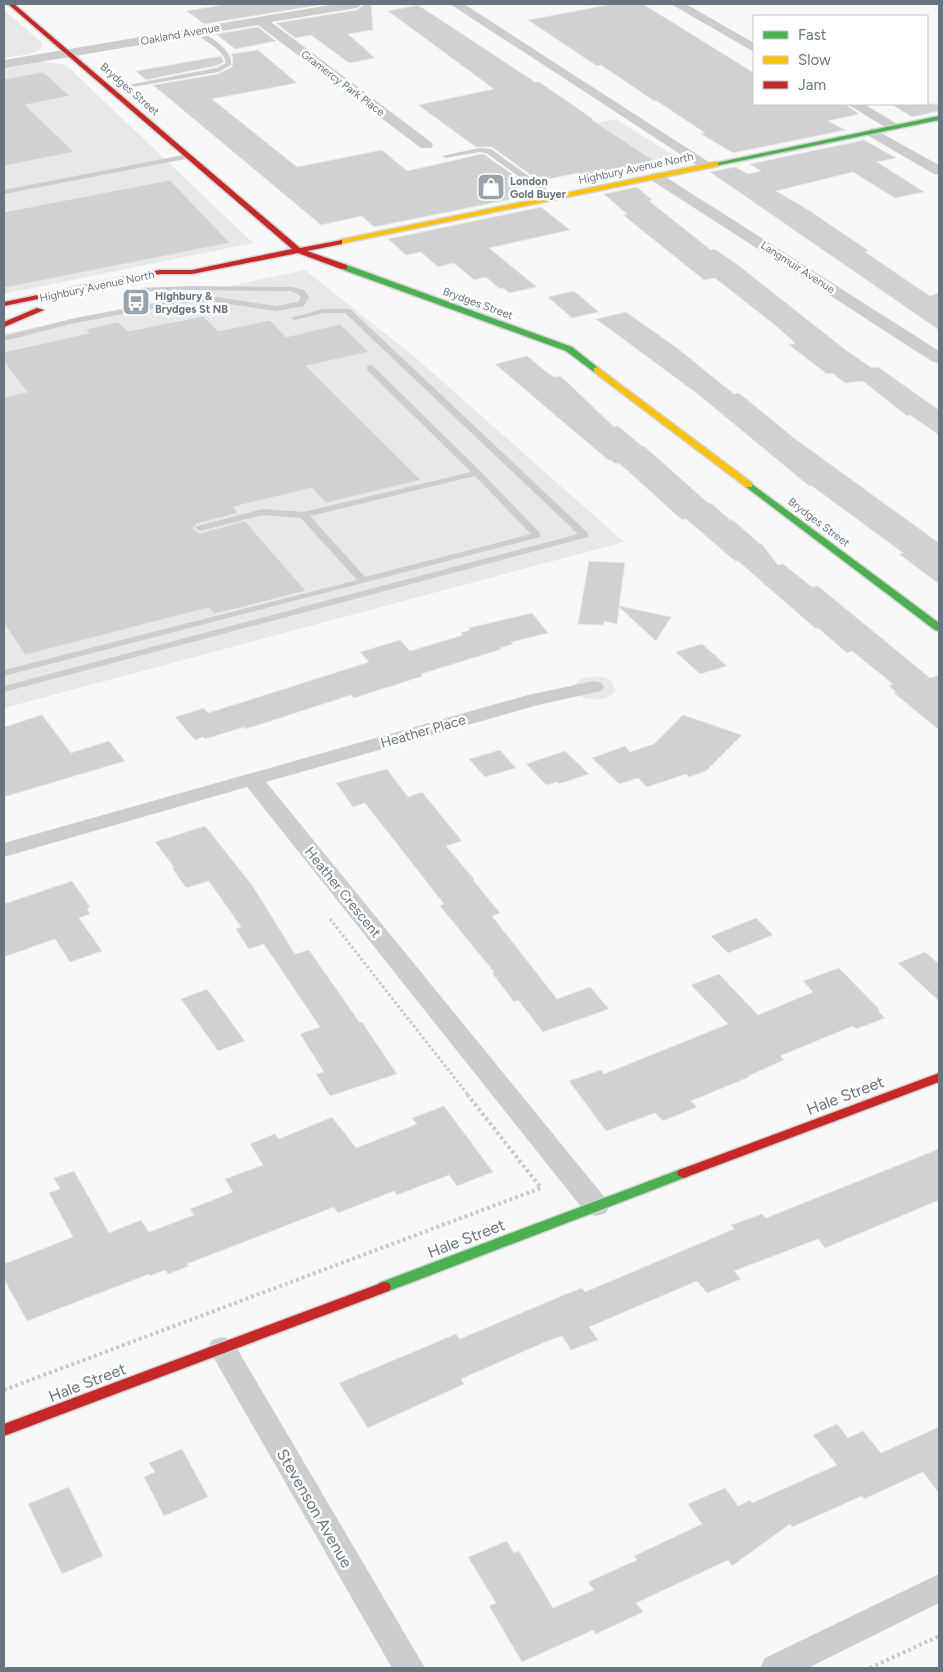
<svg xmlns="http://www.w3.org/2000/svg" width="943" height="1672" font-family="Figtree,sans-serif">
  <rect width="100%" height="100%" fill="#f8f8f8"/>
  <g fill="#e7e8e8">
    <path d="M4,10l38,33 -1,6 -11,5 -26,4z"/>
    <path d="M38,61l28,4 187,178 -249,51v-227z"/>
    <path d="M616,119l63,40 -47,11 -61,-42z"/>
    <path d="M305,270l111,88 208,184 -620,166v-374z"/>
  </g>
  <path fill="#e7eae5" d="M598,676l13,4 5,11c-10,11 -23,10 -37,5l-6,-10 8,-7z"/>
  <g fill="#d0d1d2" stroke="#e8e8e8">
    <path d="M227,4h99l-122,20 -17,-13z"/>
    <path d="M365,4h6l2,26 -25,4 27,24 -26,5 -38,-28 -16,3 -19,-15 81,-13z"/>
    <path d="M613,4h30l111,69v31h91l14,10 -31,7 18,9 -113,23 -32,-19 4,-1 -48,-32h-3l-53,-36 -4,1 -69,-46z"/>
    <path d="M418,5l117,77h4l54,37 -1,1 64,42 -39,9 6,5 -33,7 -12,-10 -39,8 -47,-34h-16l-58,-42 76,-16 -106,-78z"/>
    <path d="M258,27l18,14 -41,8 -19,-15z"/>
    <path d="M258,50l39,33 -85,16 85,68 85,-17 25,21 75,-17 3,1 41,29 -11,2 12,10 -153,31 -12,-11 -41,9 -168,-140 65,-11 14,-7 1,-8 -2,-5z"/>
    <path d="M221,56l3,6 -9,4 -69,14 -10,-9z"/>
    <path d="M43,72l27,24 -45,9 49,47 -70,14v-87z"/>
    <path d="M891,104h48v7l-27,6z"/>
    <path d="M864,140l32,18 -19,4 47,30 -29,6 -42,-26 -77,19 34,20 59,40 -4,1 65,44 9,-3v37l-229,-158 25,-5 13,7 13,-3 -11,-7z"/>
    <path d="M170,180l60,63 -226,45v-76z"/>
    <path d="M637,187l15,13 -3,1 62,49 4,-1 23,16 109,86 25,17 6,-1 61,43v25l-29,-20 -3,1 -44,-35 -18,2 -13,-10 -5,1 -38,-29 6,-2 -19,-17 -61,-48 -11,2 -81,-65 4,-1 -23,-20z"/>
    <path d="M541,207l29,23 -81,18 48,39 -28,6 -6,-5 -3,1 -14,-12 -12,3 -20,-17 -16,4 -17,-15 -15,3 -18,-16z"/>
    <path d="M574,291l25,21 -27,6 -24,-21z"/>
    <path d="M626,312l51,36 57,46 5,-1 55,45 145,105v41l-40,-30 4,-1 -91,-67h-3l-110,-91 -103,-76z"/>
    <path d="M203,316l15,15 52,-11 16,17 54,-13 29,28 -63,14 115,114 -95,23 -14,-15 -79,19 5,6 -41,11 -3,3v3l6,3 45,-12 61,70 -91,23 -7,-6 -183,47 -21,-32v-226l23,-5 -23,-30v-10l85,-19 -3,-4 32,-7 10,9z"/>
    <path d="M527,356l22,18 6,3 5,-1 7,6 47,45 4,-1 24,20h2l64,57h3l19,17h3l27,24 1,-1 17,22 5,-1 29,23 6,-1 112,92 9,-3v55l-45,-37 2,-1 -7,-6 4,-2 -41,-33 -5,2 -29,-25 -2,1 -78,-68h-3l-49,-42 -4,1 -63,-57 -3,1 -5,-4h-3l-113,-96z"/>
    <path d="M589,561l36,2 -6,43 52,11 -15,24 -37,-34 -2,17 -13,-3v4l-26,-1z"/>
    <path d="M532,613l16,20 -37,9 2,2 -13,4 2,1 -81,25 2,2 -69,22 -3,-3 -105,34 -2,-2 -39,12 -2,-2 -8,3 -20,-23 29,-9 4,5 161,-51 -9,-10 40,-12 10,11 53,-16 -2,-2 9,-3 -2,-2z"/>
    <path d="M702,644l25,22 -27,8 -24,-22z"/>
    <path d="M42,715l29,38 38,-12 16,20 -121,36v-70z"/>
    <path d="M683,715l59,20 -36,36 -17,6 -3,-3 -39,13 -9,-9 -19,6 -27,-26 33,-12 5,6 24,-8z"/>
    <path d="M500,750l16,18 -31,9 -16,-18z"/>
    <path d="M565,751l24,23 -30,10 -2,-2 -11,3 -20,-21z"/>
    <path d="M387,769l21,28 14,-5 40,49 -16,5 28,33 -1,1 27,33 -8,3 65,83 33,-12 19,22 -66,23 -25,-32 -4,2 -22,-29 2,-1 -54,-66 4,-2 -79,-101 -12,4 -17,-24z"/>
    <path d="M205,826l47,59 43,69 14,-4 51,73 2,-1 35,52 -67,22 -14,-22 8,-2 -24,-38 20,-7 -56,-83 -15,5 -13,-20 5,-2 -32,-46 -23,7 -14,-20 2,-1 -19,-25z"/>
    <path d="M72,881l18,26 -3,2 3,5 -11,4 23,33 -32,11 -15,-23 -51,18v-53z"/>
    <path d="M756,918l17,17 -45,18 -17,-17z"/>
    <path d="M925,952l14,12v37l-41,-38z"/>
    <path d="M839,968l41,42 -2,1 7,7 -29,11 -3,-3 -73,30 4,4 -36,16 1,1 -58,24 6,6 -34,14 -8,-8 -49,18 -37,-50 32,-11 3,4 124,-50 -37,-39 28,-11 39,41 55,-23 -10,-11z"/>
    <path d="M207,989l38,52 -27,10 -37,-52z"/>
    <path d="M444,1106l49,66 -36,14 -8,-11 -52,20 -3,-4 -56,22 -4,-6 -147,57 2,2 -21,8 -3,-4 -15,6 -1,-2 -122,47 -23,-42v-15l69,-27 -24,-44 11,-4 -6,-11 20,-7 35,62 32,-13 8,12 45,-17 -4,-6 43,-17 -8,-13 38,-14 -13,-21 25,-10 4,5 53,-22 24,31 61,-24 -5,-6z"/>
    <path d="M939,1149v51l-114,48 -7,-9 -84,32 7,8 -34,14 -10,-12 -108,46 9,13 -27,10 -9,-14 -17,6 -84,37 3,5 -96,44 -29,-45 117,-49 4,5 106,-45 16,-6 3,4 149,-63 -3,-4 31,-11 4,4z"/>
    <path d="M837,1424l11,14 15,-7 18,22 58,-26v66l-16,-21 -59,27 -2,-3 -70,31 -2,-3 -58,42 -4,-6 -92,43 7,9 -47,22 -3,-4 -71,32 -33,-56 7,-3 -28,-46 39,-16 7,12 5,-2 34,57 41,-18 -6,-8 49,-22 -3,-4 68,-32 -14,-20 37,-16 13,18 12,-6 2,3 85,-38 -24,-30z"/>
    <path d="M182,1449l26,48 -44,19 -20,-39 11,-5 -6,-9z"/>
    <path d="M69,1487l34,69 -41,18 -34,-70z"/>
  </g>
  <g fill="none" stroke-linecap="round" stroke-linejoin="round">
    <defs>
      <g id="fast">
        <path d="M939,116v4l-224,46 -4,-2z"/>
        <path d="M341,265h6l225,82 29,23 -1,2h-6l-28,-21 -225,-82z"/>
        <path d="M749,482l190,141v8l-4,-1 -189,-143 -2,-2z"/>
        <path d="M684,1168l5,2 2,3 -2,3 -300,115 -5,1 -5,-1 -2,-4 2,-4z"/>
      </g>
      <g id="slow">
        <path d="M715,162h3v4l-379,78 -4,-2 4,-2z"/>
        <path d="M597,367l155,116v4h-6l-152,-115v-4z"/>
      </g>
      <g id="jam">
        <path d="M8,4h6l286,244 42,-8v4l-35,7 40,14v4h-6l-43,-16 -106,21h-32l-156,32v-4l156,-32h32l100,-21z"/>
        <path d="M37,308l7,2 -40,17v-5z"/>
        <path d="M939,1073v9l-250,94 -5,2 -5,-2 -2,-3 2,-3z"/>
        <path d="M384,1282l5,1 2,4 -2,4 -385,145v-12z"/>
      </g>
    </defs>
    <use href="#fast" stroke="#d4d5d6" stroke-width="3"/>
    <use href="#slow" stroke="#d4d5d6" stroke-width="3"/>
    <use href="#jam" stroke="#d4d5d6" stroke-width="3"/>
    <path stroke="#c9cacb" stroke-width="3" stroke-dasharray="2.5 2.5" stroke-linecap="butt" d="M330,919l138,176"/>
    <g stroke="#c9cacb" stroke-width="4" stroke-dasharray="3 3" stroke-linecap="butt">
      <path d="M4,1390l537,-202 -74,-94"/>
      <path d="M870,1668l69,-32"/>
    </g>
    <g fill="#cbcdce" fill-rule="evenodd">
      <path d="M195,29c13,6 39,21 36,36l-13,7 -108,19v-2l2,-1 104,-20 10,-5c-2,-14 -23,-23 -33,-31v-2z"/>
      <path d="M479,148l12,1 68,49 -7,2 -66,-47 -7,-1 -33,6 -4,-2z"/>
      <path d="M188,154l4,2 -1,2 -187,36v-4z"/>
      <path d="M190,286l102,1 12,3 5,7 -5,9 -28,5 -59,-9 -35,1 -107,20 -71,18v-5l71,-18 107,-20 35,-1 59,9 22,-4 3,-5 -3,-3 -7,-3 -101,-1 -50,2 -4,-2 4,-2z"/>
      <path d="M323,309h27l238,224v4l-584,155v-6l574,-152 -233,-221h-22l-28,7 -4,-2z"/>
      <path d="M370,365l3,1 107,105 60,62v4l-536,139v-6l353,-90 -56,-62 -38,-3 -63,16 -5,-3 2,-2 66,-17 41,3 167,-40 -104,-102v-4zM475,476l56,58 -166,43 -55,-61z"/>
    </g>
    <g fill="#cbcdce" fill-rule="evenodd">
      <path d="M336,4h27l-6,4 -86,14 160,120 2,3 -2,3h-10l-163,-123 -254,43v-8z"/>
      <path d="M450,4h14l251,162 -2,3h-10z"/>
      <path d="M671,4h15l68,39v9z"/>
      <path d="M847,104h17l38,23 -7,4 -5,-1z"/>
      <path d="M872,128l67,37v10l-5,-1 -67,-39 -2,-3z"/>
      <path d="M656,173l5,1 278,177v12l-6,-1 -282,-182 -2,-3 2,-3z"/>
      <path d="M594,681l7,2 3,4 -3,4 -63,14 -272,77 340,417 3,7 -3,7 -10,3 -10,-3 -339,-426 -243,70v-14l524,-148z"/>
      <path d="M222,1337l10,3 193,328h-33l-184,-320 4,-8z"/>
      <path d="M939,1574v29l-131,65h-48l5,-10z"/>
    </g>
    <use href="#fast" fill="#4caf50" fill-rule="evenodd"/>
    <use href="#slow" fill="#ffc107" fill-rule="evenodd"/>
    <use href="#jam" fill="#c62828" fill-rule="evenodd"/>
  </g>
  <defs>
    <symbol id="shop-square" viewBox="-11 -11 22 22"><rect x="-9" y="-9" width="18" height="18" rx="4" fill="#99a3ab" stroke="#fff"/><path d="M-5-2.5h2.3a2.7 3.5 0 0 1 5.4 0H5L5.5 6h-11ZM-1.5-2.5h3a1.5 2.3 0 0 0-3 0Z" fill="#fff"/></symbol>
    <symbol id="bus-square" viewBox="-11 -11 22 22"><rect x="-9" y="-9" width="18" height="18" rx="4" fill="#99a3ab" stroke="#fff"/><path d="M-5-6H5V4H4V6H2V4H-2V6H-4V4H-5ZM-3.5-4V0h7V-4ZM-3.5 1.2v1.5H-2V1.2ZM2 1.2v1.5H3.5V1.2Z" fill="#fff"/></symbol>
  </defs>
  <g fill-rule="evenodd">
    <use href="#shop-square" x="475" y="171" width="32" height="32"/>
    <use href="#bus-square" x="120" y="286" width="32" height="32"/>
  </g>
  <g text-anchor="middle" stroke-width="5" stroke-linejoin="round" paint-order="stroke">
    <g font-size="11" fill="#667581" stroke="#fff">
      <text transform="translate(180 34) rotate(-10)" y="4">Oakland Avenue</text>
      <text transform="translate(343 83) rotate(37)" y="4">Gramercy Park Place</text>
      <text transform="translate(130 89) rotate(41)" y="4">Brydges Street</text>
      <text transform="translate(636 168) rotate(-12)" y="4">Highbury Avenue North</text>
      <text transform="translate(798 267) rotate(33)" y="4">Langmuir Avenue</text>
      <text transform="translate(97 286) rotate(-12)" y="4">Highbury Avenue North</text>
      <text transform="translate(478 303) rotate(20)" y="4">Brydges Street</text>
      <text transform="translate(819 522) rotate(37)" y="4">Brydges Street</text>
    </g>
    <g font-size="11" font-weight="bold" fill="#667581" stroke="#fff" text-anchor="start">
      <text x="510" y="185">London<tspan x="510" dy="13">Gold Buyer</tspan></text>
      <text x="155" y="300">Highbury &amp;<tspan x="155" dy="13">Brydges St NB</tspan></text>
    </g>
    <g font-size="14" fill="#667581" stroke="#fff">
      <text transform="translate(423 731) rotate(-16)" y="5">Heather Place</text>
      <text transform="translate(343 892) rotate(51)" y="5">Heather Crescent</text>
    </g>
    <g font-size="16" fill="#667581" stroke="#fff">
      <text transform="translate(845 1095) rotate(-21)" y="6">Hale Street</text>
      <text transform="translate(466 1238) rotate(-21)" y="6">Hale Street</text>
      <text transform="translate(87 1382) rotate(-21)" y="6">Hale Street</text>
      <text transform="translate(315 1508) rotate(60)" y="6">Stevenson Avenue</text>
    </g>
  </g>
  <rect width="943" height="1672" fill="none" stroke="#667581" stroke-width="10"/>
  <rect x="753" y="15" width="175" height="90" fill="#ffffff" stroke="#c2c8cd"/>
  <rect x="763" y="31" width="25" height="8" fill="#4caf50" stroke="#c2c8cd"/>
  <text x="798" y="40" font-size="15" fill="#667581">Fast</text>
  <rect x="763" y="56" width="25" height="8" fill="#ffc107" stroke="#c2c8cd"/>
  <text x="798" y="65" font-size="15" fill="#667581">Slow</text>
  <rect x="763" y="81" width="25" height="8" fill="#c62828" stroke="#c2c8cd"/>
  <text x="798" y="90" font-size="15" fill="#667581">Jam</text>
</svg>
